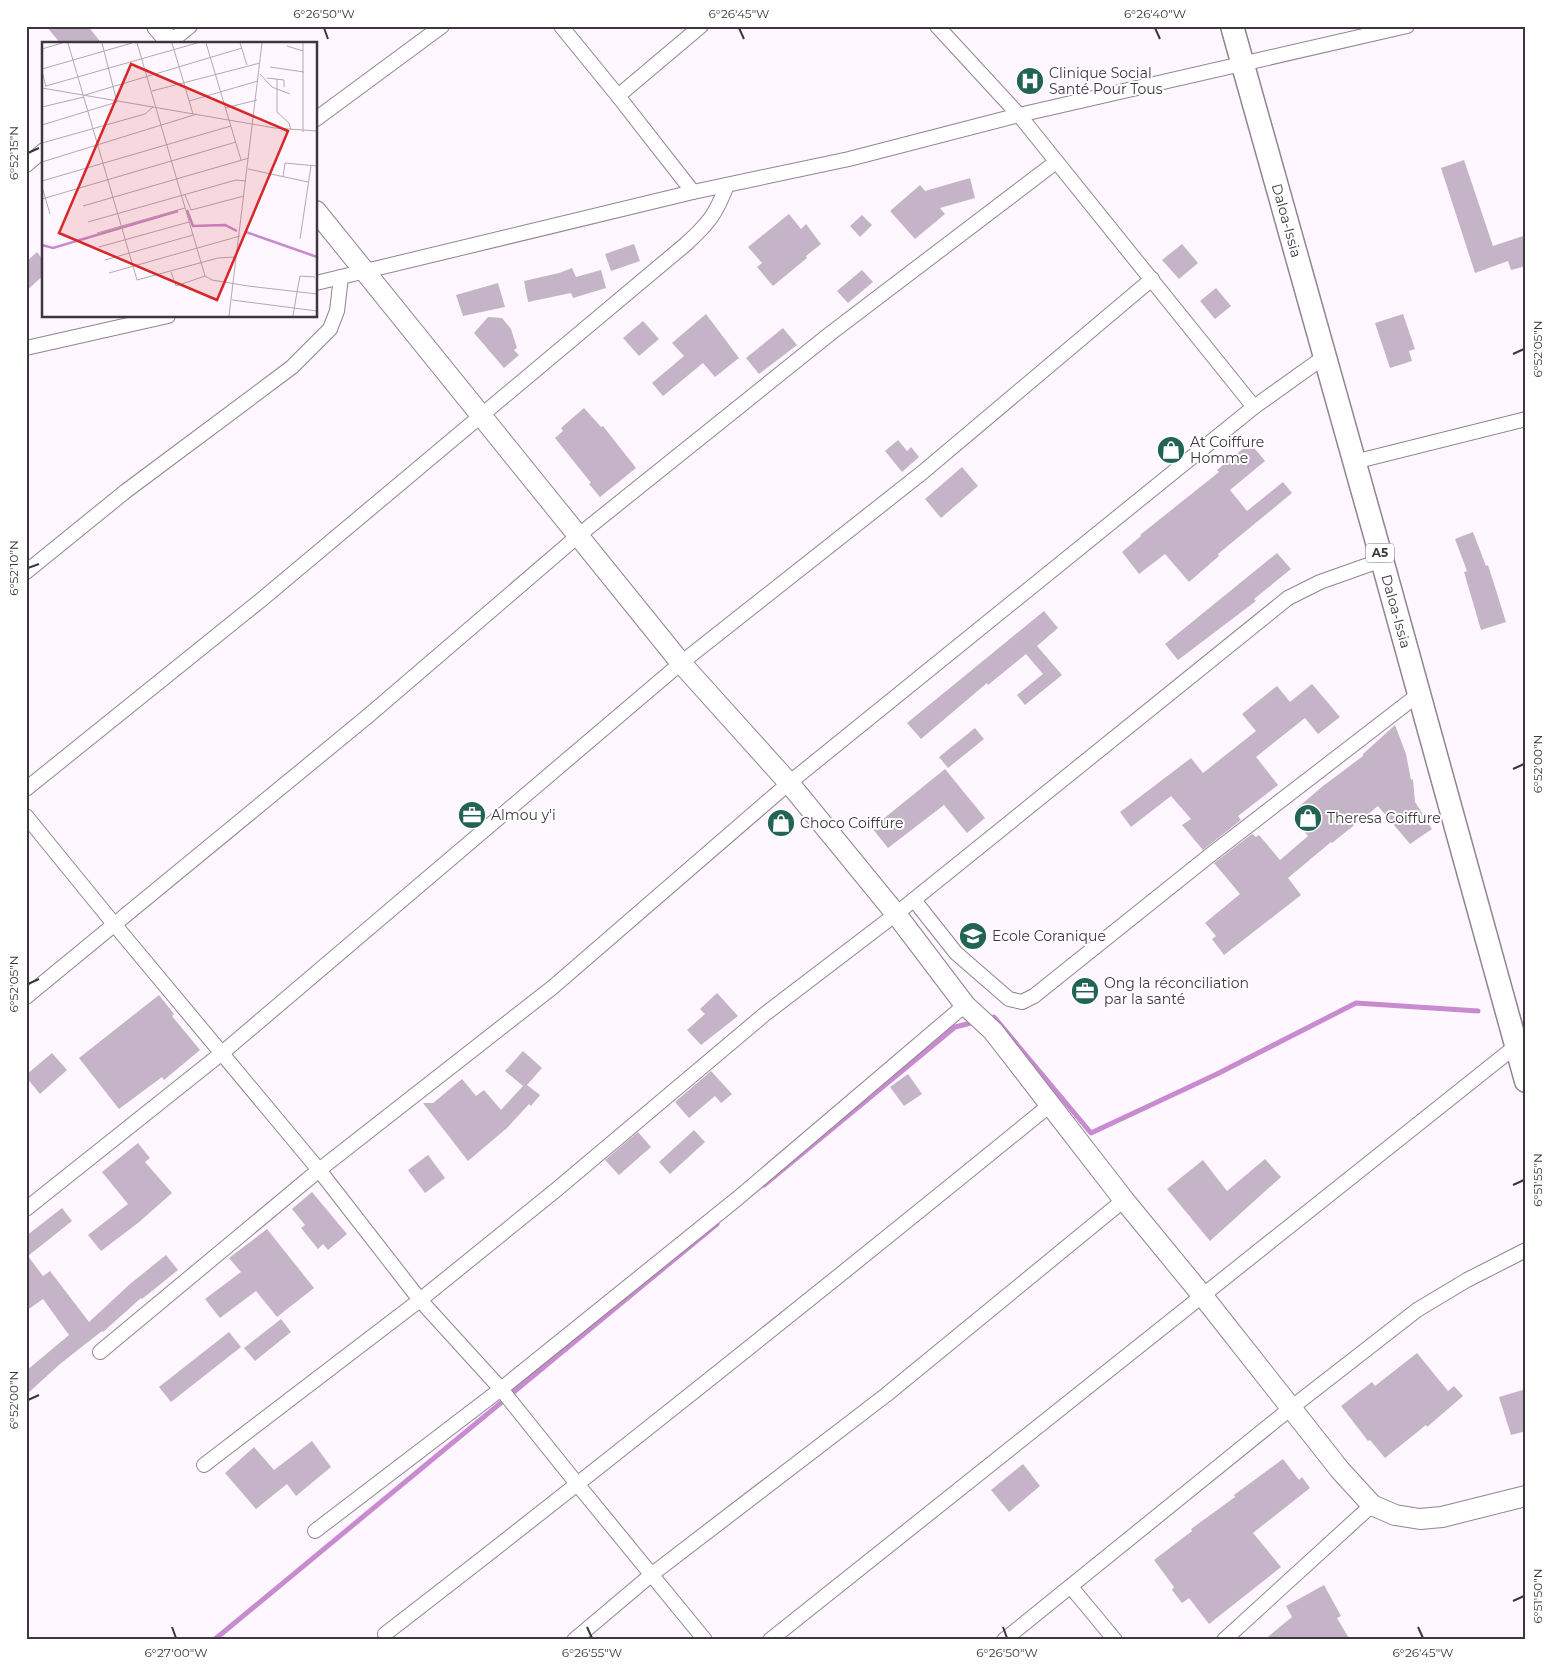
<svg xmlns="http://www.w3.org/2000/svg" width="1552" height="1666" font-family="Montserrat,sans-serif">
  <rect width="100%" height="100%" fill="#fef7ff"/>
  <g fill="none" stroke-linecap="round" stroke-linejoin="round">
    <g stroke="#c88bcf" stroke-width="5">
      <path d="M988,1019l6,-2 97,116 126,-59 139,-71 122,8"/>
      <path d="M764,1185l191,-158 20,-5"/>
      <path d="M214,1640l503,-416"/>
    </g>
  </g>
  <g fill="#c5b4c7">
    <path d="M46,26h42l14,18h-41z"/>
    <path d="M1464,160l29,86 33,-11v31l-15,4 -3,-9 -33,12 -34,-105z"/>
    <path d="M970,178l5,20 -35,10 5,6 -30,25 -25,-28 30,-26 5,6z"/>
    <path d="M789,214l12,15 5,-5 15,20 -15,12 1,2 -34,28 -16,-19 5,-4 -14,-16z"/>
    <path d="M862,215l10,10 -12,12 -10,-11z"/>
    <path d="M634,244l6,17 -29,10 -6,-17z"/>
    <path d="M1182,244l16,19 -19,16 -17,-19z"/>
    <path d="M37,252l7,9v14l-18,16v-29z"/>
    <path d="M572,268l4,9 25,-7 5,18 -33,10 -2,-5 -43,9 -4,-21 35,-8z"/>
    <path d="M862,270l11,12 -25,21 -11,-12z"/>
    <path d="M498,283l7,24 -42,9 -7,-21z"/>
    <path d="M1216,288l15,18 -16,13 -15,-18z"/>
    <path d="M706,314l33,44 -24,19 -12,-14 -40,33 -11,-13 32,-27 -12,-13z"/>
    <path d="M1403,314l12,35 -6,2 3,10 -22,7 -15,-45z"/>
    <path d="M488,317l14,1 9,11 6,19 -3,2 5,5 -15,13 -30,-35z"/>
    <path d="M643,321l16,18 -20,17 -16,-18z"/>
    <path d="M783,328l14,17 -38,29 -13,-16z"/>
    <path d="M584,408l17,19 2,-1 33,42 -36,29 -11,-13 2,-1 -36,-45 8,-7 -2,-3z"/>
    <path d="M898,440l9,11 4,-4 8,10 -17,15 -17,-21z"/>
    <path d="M1250,443l15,18 -35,29 17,21 36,-29 9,11 -74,61 1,2 -30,26 -24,-28 -26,20 -17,-22 19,-16 -1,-1 79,-63 -2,-2z"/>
    <path d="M962,467l16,19 -37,32 -16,-19z"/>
    <path d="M1473,532l13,34 2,-1 18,57 -25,8 -17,-58 3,-1 -12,-32z"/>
    <path d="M1277,553l14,16 -37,30 2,2 -78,59 -13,-16z"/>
    <path d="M1044,611l14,17 -21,18 25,29 -37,30 -8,-10 26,-21 -17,-20 -38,31 -1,-2 -66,56 -14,-16z"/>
    <path d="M1312,684l28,33 -22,17 -13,-16 -49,39 22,28 -40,31 3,4 -38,30 -21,-25 9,-6 -20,-23 -40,31 -11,-15 71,-54 12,15 53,-42 -14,-17 35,-28 13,16z"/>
    <path d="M1395,725l11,29 5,26 2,-1 2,23 17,27 -22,15 -32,-38 -46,37 -1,-1 -43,36 13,17 -77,60 -12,-16 4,-3 -11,-13 35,-29 -26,-31 38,-29 4,3 3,-2 21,25 28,-24 -9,-11 6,-5 -9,-11 27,-23 40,-30v-2z"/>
    <path d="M975,728l9,11 -36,29 -9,-11z"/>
    <path d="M945,769l40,49 -18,15 -23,-28 -56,43 -16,-20z"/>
    <path d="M717,993l21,23 -37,29 -14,-15 18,-16 -5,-5z"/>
    <path d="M159,995l15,19 -2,2 28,34 -36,30 -2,-3 -43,32 -40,-51z"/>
    <path d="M523,1051l19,17 -15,17 13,10 -9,11 -2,-2 -22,24 -39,33 -45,-58h10l29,-24 14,17 8,-6 17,20 22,-24 -18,-15z"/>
    <path d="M52,1053l15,17 -27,24 -14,-17v-2z"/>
    <path d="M711,1071l21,23 -11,9 -6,-7 -26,22 -14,-16z"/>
    <path d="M908,1074l14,20 -18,12 -14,-19z"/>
    <path d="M694,1130l11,12 -35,32 -11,-12z"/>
    <path d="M638,1132l13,15 -32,28 -14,-15z"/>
    <path d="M138,1143l12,15 -5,4 27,31 -34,30 -37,28 -13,-16 40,-31 -26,-32z"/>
    <path d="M428,1155l17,23 -20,15 -17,-23z"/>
    <path d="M1265,1159l16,18 -71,64 -43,-52 36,-29 24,31z"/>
    <path d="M312,1192l35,42 -19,16 -5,-6 -5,5 -17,-21 4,-3 -13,-16z"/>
    <path d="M62,1208l10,13 -44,35 15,20 7,-5 39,51 41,-38 36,-29 12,15 -36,29 -1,-1 -38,34 -1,-1 -42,33 -34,31v-24l43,-36 -26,-36 -17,12v-75z"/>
    <path d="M267,1229l47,59 -37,29 -21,-26 -36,27 -15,-19 36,-27 -12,-14z"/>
    <path d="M281,1319l10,13 -36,29 -11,-13z"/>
    <path d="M229,1332l12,15 -70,55 -12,-15z"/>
    <path d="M1417,1353l31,38 6,-5 9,10 -36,31 -1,-2 -41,33 -15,-18 -2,1 -27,-35 31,-24 3,4z"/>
    <path d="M1526,1389v42l-15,4 -12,-38z"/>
    <path d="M312,1441l19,26 -35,29 -9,-12 -31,25 -31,-36 29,-26 20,23z"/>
    <path d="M1283,1459l16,21 3,-3 8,11 -57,45 28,34 -72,57 -20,-26 -7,5 -10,-13 2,-3 -20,-27 38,-29 -1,-2 44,-32 -1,-2z"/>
    <path d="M1023,1464l17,22 -31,26 -18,-22z"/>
    <path d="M1324,1585l17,31 -4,2 13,22h-86l28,-23 -6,-11z"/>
  </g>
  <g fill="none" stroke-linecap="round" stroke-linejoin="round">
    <defs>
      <g id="street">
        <path d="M561,26l57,70 75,96"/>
        <path d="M937,26l82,89 235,292"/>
        <path d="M168,44l22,-18"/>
        <path d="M618,96l83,-70"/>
        <path d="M316,119l126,-93"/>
        <path d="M26,165l18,-15"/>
        <path d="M316,283l377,-91 156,-33 170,-44 388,-89"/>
        <path d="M26,348l142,-32"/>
        <path d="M1354,462l172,-43"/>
        <path d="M26,572l100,-81 166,-124 38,-38 7,-18 4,-34"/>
        <path d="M26,789l235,-189 425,-356c23,-21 30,-30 41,-59"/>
        <path d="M26,816l88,108 205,246 101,130 81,89 77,96 127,155"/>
        <path d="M914,900l42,53 53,46 13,3 12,-6 175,-140 210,-162"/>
        <path d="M26,997l342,-281 211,-181 252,-202 225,-171"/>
        <path d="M26,1209l196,-156 459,-390 242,-191 229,-193"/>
        <path d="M100,1352l219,-182 234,-183 236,-204 465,-376 70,-50"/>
        <path d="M204,1465l216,-165 136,-110 209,-176 131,-100 392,-316 32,-16 62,-22"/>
        <path d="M315,1531l186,-142 237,-191 227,-193"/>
        <path d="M1071,1587l44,53"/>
        <path d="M385,1634c224,-173 445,-350 665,-529"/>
        <path d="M574,1640l77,-65 235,-180 238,-195"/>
        <path d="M770,1640l746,-594"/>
        <path d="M1004,1640l287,-232 126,-98 50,-30 59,-30"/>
        <path d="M1224,1640l148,-135"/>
      </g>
      <g id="secondary">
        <path d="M157,26l15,18"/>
        <path d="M316,211l365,452 108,120 107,131 69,91 28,26 131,169 78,95 138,175 32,35 23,10 25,4 22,-2 84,-21"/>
      </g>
      <g id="primary">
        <path id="s1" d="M1232,26l150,534 144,521"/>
      </g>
    </defs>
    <use href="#street" stroke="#938394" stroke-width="16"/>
    <use href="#secondary" stroke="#938394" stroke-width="22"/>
    <use href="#primary" stroke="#938394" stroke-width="25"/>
    <use href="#street" stroke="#fff" stroke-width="14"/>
    <use href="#secondary" stroke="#fff" stroke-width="20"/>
    <use href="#primary" stroke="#fff" stroke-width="22"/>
  </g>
  <path fill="none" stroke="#3d363e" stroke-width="2" d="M324,28l4,11M739,28l5,11M1155,28l5,11M28,153l11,-5M1513,354l11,-5M28,568l11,-4M1513,769l11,-5M28,984l11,-5M1513,1185l11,-5M28,1400l11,-5M1513,1601l11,-5M172,1627l4,11M587,1627l5,11M1003,1627l4,11M1418,1627l5,11"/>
  <defs>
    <symbol id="hospital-disc" viewBox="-11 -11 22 22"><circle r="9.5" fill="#226453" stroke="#fff"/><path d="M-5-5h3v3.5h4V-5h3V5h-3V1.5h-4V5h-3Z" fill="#fff"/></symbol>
    <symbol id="shop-disc" viewBox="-11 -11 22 22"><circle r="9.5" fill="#226453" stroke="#fff"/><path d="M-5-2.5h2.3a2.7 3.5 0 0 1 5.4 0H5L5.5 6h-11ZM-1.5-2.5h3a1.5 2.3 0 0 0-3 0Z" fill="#fff"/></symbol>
    <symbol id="office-disc" viewBox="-11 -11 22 22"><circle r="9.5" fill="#226453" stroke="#fff"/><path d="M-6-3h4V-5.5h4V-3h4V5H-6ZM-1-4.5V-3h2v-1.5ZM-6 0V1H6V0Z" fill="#fff"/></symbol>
    <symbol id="school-disc" viewBox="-11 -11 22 22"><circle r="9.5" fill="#226453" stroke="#fff"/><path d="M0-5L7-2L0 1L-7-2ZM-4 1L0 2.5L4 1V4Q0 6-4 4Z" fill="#fff"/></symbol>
  </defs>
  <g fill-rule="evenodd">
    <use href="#hospital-disc" x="1014" y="65" width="32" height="32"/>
    <use href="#shop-disc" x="1155" y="434" width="32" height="32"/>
    <use href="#office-disc" x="456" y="799" width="32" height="32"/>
    <use href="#shop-disc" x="1292" y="802" width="32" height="32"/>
    <use href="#shop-disc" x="765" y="807" width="32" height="32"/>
    <use href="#school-disc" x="957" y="920" width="32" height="32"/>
    <use href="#office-disc" x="1069" y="975" width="32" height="32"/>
  </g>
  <g text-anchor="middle" stroke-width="4" stroke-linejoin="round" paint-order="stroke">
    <rect fill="#fff" stroke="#777278" stroke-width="1" x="1366" y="543.5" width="28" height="19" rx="4"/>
    <g font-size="12" font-weight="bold" fill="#3d363e">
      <text x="1380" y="557">A5</text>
    </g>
    <g font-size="14" fill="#3d363e" stroke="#fff" text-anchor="start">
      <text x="1049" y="78">Clinique Social<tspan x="1049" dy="16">Santé Pour Tous</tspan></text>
      <text x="1190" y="447">At Coiffure<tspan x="1190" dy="16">Homme</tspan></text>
      <text x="491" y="820">Almou y'i</text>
      <text x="1327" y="823">Theresa Coiffure</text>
      <text x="800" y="828">Choco Coiffure</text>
      <text x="992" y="941">Ecole Coranique</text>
      <text x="1104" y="988">Ong la réconciliation<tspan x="1104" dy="16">par la santé</tspan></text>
    </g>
    <g font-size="14" fill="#3d363e" stroke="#fff">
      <text dy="5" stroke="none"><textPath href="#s1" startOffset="202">Daloa-Issia</textPath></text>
      <text dy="5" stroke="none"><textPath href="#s1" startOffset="608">Daloa-Issia</textPath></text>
    </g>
  </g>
  <g transform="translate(42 42)">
    <rect width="275" height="275" fill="#fef7ff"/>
    <path fill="none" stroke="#c88bcf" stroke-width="2.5" d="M145,168l6,16 32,-1 12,6M204,190l71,25M0,203l11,3 125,-37"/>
    <path fill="none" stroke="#b1aab2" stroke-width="1" d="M26,1l69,237 81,-22 18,-1M95,1l68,233 7,4 36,6 69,8M130,1l21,71M164,1l35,117M198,1l7,22M245,4l16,5M0,7l20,-6M228,25l34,5M0,27l90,-26M0,29l4,16M218,32l12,13 18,7M225,36l17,2v7M235,37v33l12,11 2,7M4,44l151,-43M0,46l233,40 42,3M110,49l108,-28M43,53l157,-47M147,59l69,-20M0,65l42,-10M183,66l32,-8M0,83l75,-23 -15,-59M261,90v-89M0,101l103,-29 8,-7M0,120l155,-48M206,127l60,13M241,135l2,-14 32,3M0,139l189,-55M0,145l8,27M143,153l6,15 53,-14M0,157l194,-57M41,164l166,-48M46,180l148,-42 10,1M55,191l88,-25M258,197l11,-73M57,205l90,-25M63,218l88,-25M129,230l5,14 29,-10M67,231l131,-37M255,250l3,-16 15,1M190,258l85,11M187,274l33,-273M251,274l4,-24"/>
    <path fill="#d62828" fill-opacity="0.15" stroke="#d62828" stroke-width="2.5" d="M89,22l157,67 -71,169 -158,-67z"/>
    <rect width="275" height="275" fill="none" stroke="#3d363e" stroke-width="2.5"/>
  </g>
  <rect width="1552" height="1666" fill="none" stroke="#ffffff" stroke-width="55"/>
  <rect x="28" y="28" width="1496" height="1610" fill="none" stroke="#3d363e" stroke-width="2"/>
  <g font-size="12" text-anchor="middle" fill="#3d363e">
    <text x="324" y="18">6°26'50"W</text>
    <text x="739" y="18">6°26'45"W</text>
    <text x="1155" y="18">6°26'40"W</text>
    <text transform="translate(14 153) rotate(-90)" y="4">6°52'15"N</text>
    <text transform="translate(1538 349) rotate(-90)" y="4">6°52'05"N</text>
    <text transform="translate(14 568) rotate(-90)" y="4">6°52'10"N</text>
    <text transform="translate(1538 764) rotate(-90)" y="4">6°52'00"N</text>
    <text transform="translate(14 984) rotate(-90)" y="4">6°52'05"N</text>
    <text transform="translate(1538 1180) rotate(-90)" y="4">6°51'55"N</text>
    <text transform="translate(14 1400) rotate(-90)" y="4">6°52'00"N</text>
    <text transform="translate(1538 1596) rotate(-90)" y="4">6°51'50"N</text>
    <text x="176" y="1657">6°27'00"W</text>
    <text x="592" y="1657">6°26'55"W</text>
    <text x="1007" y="1657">6°26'50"W</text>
    <text x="1423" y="1657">6°26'45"W</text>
  </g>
</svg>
